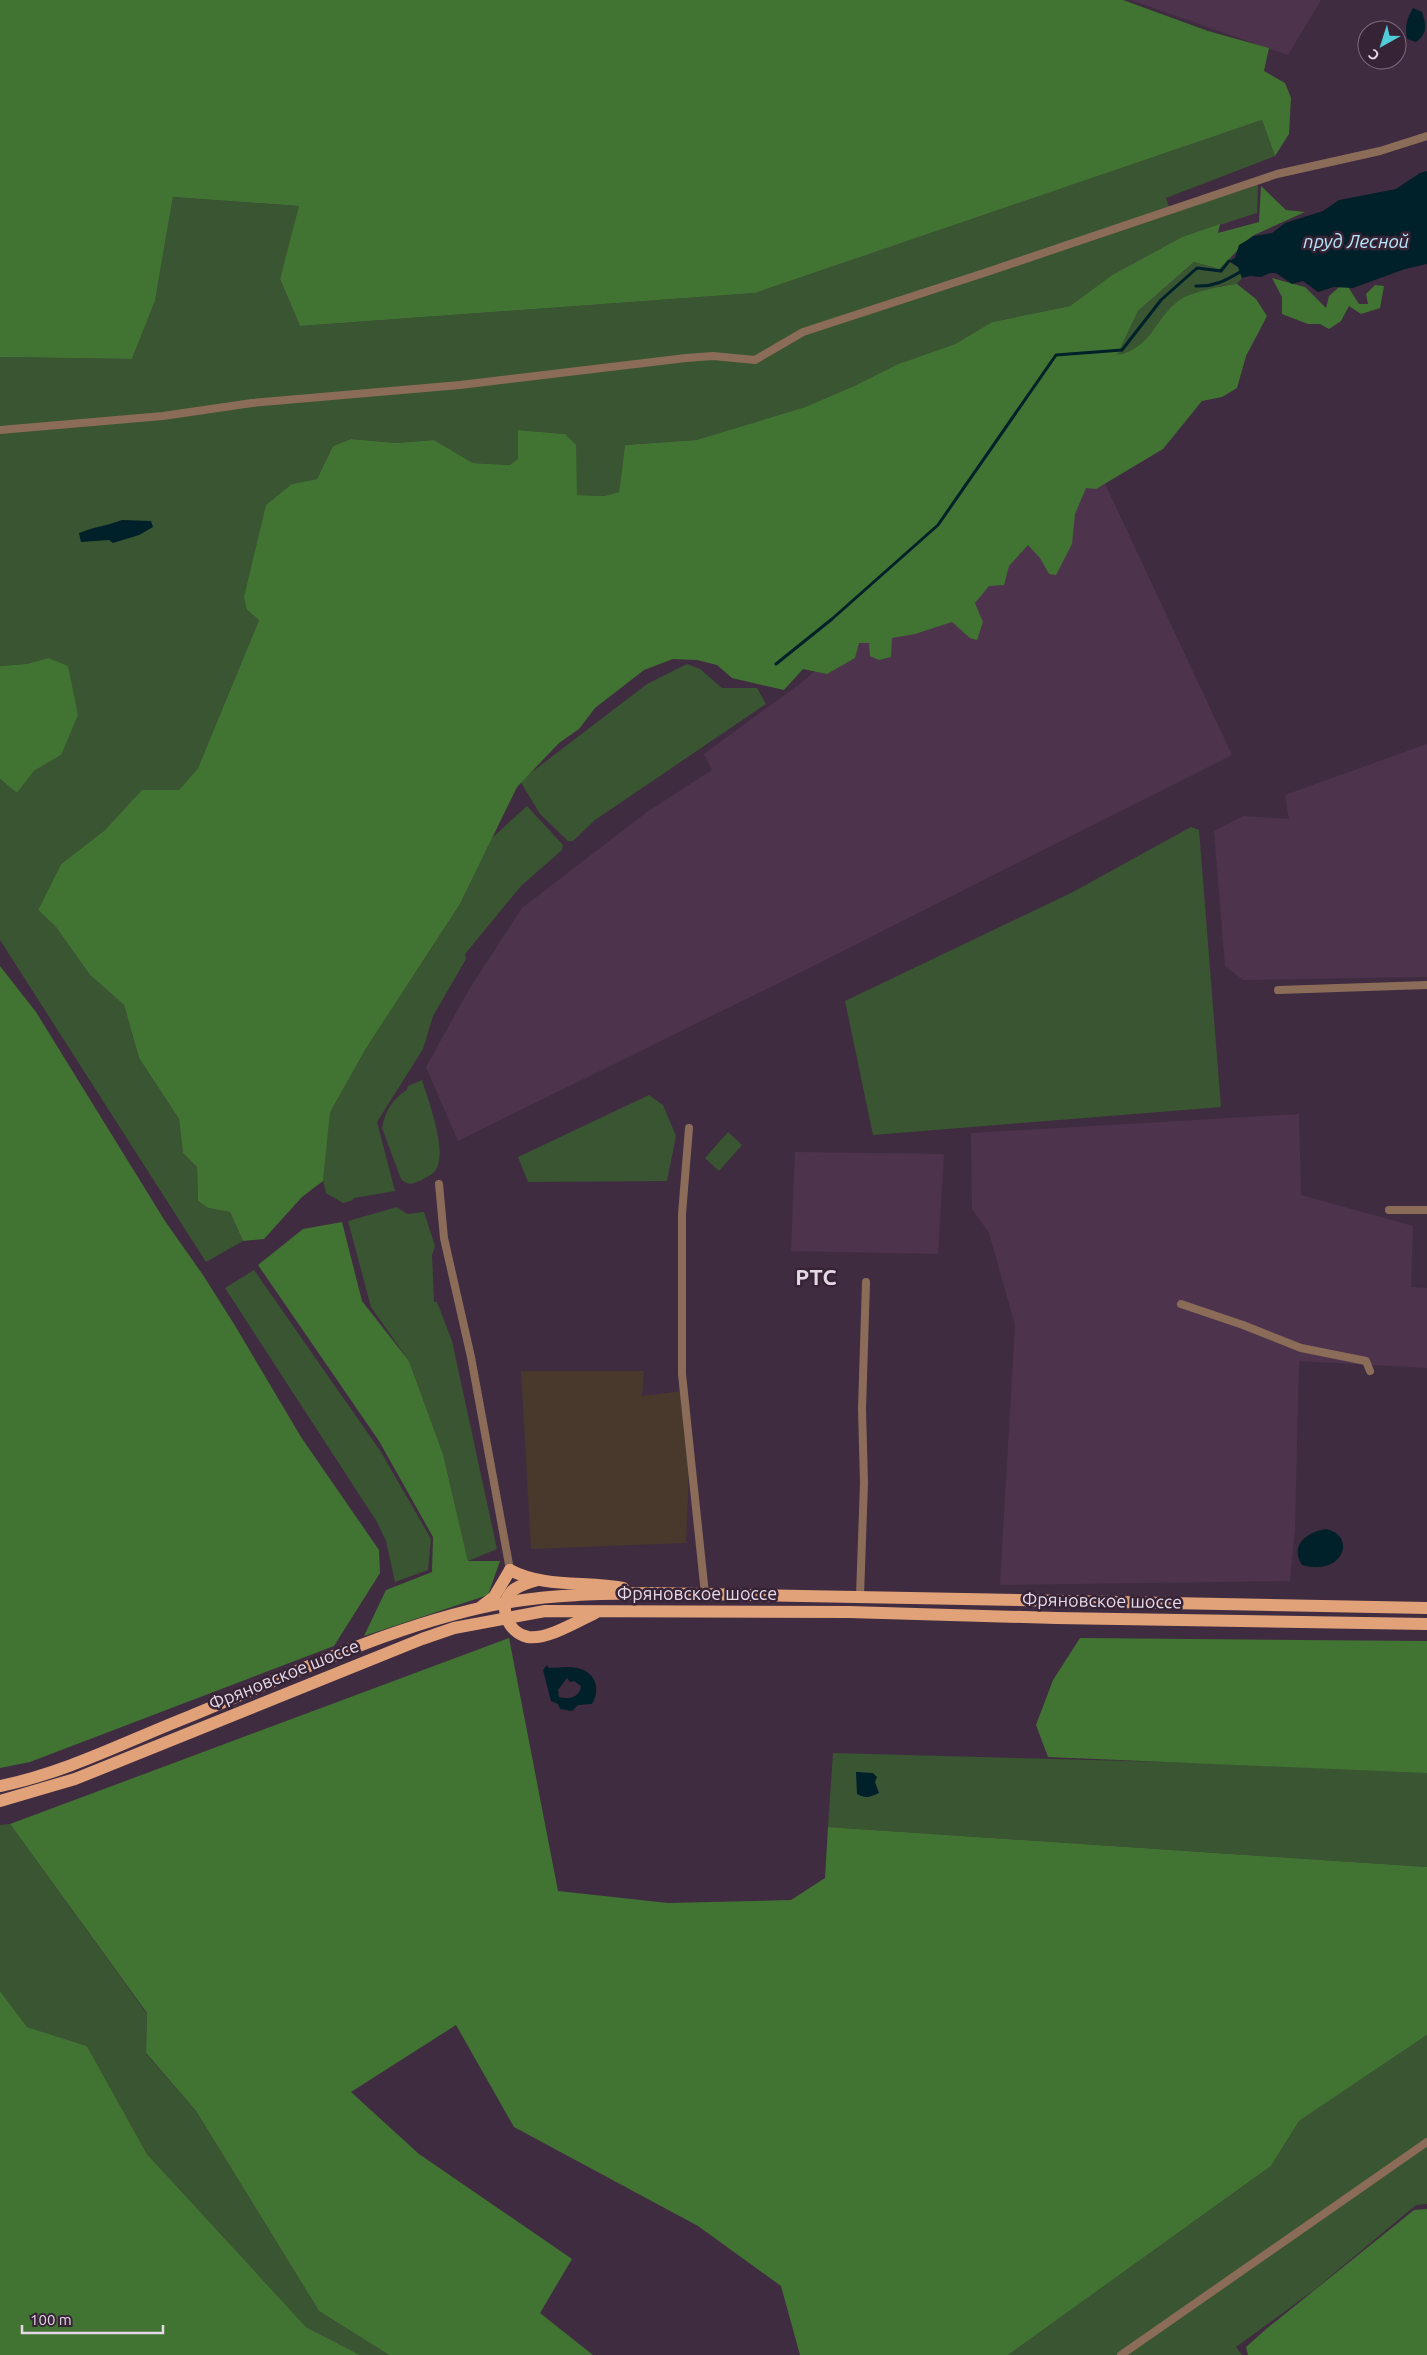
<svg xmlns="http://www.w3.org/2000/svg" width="1427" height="2355" font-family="Ubuntu,sans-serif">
  <rect width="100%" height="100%" fill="#402c40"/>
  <path fill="#48392c" d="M521,1371h123l-2,25 41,-5 8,33 -5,119 -155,6z"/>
  <g fill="#4d344c">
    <path d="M1131,0h190l-33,55z"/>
    <path d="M1085,441l147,314 -421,212 -353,174 -32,-74 44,-79 52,-80 125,-96 65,-42 -8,-16 97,-71z"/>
    <path d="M1427,744v233l-184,3 -18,-14 -11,-135 29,-15 46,3 -4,-24z"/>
    <path d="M1299,1114l2,81 112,31 -2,61 16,1v80l-128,-7 -4,167 -5,53 -290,4 15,-260 -26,-92 -17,-24 -1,-76z"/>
    <path d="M795,1152l149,2 -6,100 -147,-3z"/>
  </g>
  <g fill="#395531">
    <path d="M1262,120l13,36 -109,42 5,14 87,-27 -1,28 -75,24 -70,38 -42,31 -78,16 -37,22 -57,20 -44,22 -49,21 -109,33 -71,5 -6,47 -15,4 -27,-1 -12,-61 -47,-4v30l-8,5 -37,-2 -39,-23 -38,3 -45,-4 -18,7 -16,33 -25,5 -45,126 12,10 -61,148 -19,22 -37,1 -37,39 -44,34 -23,46 18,17 34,48 34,30 15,53 40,61 4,34 14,14 1,34 10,7 22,4 13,29 -37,21 -206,-322v-161l17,14 17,-22 27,-16 -13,-97 -22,6 -26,2v-309l132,2 23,-58 18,-104 127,9 -20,73 20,47 455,-33z"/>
    <path d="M1230,258l1,5 7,4 4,11 -5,6 -16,2 -42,14 -40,48 -23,8 22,-45 56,-49 25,7z"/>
    <path d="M687,664l13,5 22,19h35l9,16 -171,116 -22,21h-5l-28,-27 -20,-33 127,-97z"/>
    <path d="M527,806l36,39 -1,5 -41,36 -56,68 1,5 -33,57 -10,33 -46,73 18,69 -41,7 -3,3 -8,2 -17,-10 -3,-12 6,-69 36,-62 95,-146 32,-66z"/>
    <path d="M1191,827l8,3 22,277 -348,28 -28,-134 226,-108z"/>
    <path d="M422,1080c6,20 27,74 13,91 -3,4 -9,6 -13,9 -9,4 -14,6 -21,-1l-19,-51c3,-17 11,-30 25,-38l1,-4z"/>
    <path d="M649,1095l14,10 13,31 -9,45 -139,1 -10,-25z"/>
    <path d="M728,1132l14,13 -23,26 -14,-13z"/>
    <path d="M397,1207l10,7 17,-2 11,34 -3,9 2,47h3l15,39 45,208 -29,12 -25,-107 -34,-93 -38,-54 -23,-86z"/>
    <path d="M254,1270l127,182 50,87 -3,31 -33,12 -9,-41 -9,-19 -152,-234z"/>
    <path d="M833,1753l594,16v98l-599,-40z"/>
    <path d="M10,1824l137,190 -1,40 50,57 123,200 70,44h-29l-54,-28 -159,-173 -60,-108 -60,-19 -27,-36v-166z"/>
    <path d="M1427,2035v169l-11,1 -102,85 -78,57 6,8h-234l263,-189 28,-45z"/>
  </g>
  <g fill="#417332">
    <path d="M0,0h1123l85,31 61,17 -5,23 21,12 6,15 -2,36 -14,22 -13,-36 -507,173 -455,33 -20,-47 19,-73 -126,-9 -18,104 -23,58 -132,-2z"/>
    <path d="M1261,186l25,24 19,2 -53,24 -33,33 -25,-7 -56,49 -21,44c35,-7 37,-35 61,-54 10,-8 46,-16 59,-17l19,15 11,17 -21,40 -9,32 -15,9 -20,4 -39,48 -67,40 -10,-1 -11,26 -3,30 -16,31 -7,-1 -9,-16 -12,-13 -19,21 -5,19 -15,1 -14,17 8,19 -6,18 -7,-2 -18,-16 -37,12 -23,4 -1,19 -12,3 -9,-4 -1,-13h-10l-4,15 -28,16 -24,-5 -19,21 -52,-12 -15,-13 -20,-5 -24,-1 -29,11 -49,38 -16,21 -20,14 -42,44 -57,117 -95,146 -35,62 -7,69 -21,16 -38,42 -21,2 -13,-29 -22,-4 -10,-7 -1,-34 -14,-14 -4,-34 -40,-61 -15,-53 -34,-30 -34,-48 -18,-17 23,-46 44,-34 37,-40h37l19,-22 61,-148 -12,-10 -3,-13 22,-92 26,-21 25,-5 16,-33 18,-7 45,4 38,-3 39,23 37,2 8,-6v-29l47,4 11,11 1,50 27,1 15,-4 6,-47 71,-5 109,-33 49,-21 44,-22 57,-20 37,-22 78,-16 42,-31 70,-38 38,-13 -2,9 41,-11z"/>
    <path d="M1272,278l33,9 21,21 3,-12 16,-14 14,22h9l-2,-10 9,-9 9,1 -4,22 -19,6 -12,-8 -8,15 -12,8 -9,-5h-12l-26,-10v-17z"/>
    <path d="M48,658l20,8 10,49 -17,40 -27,16 -17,22 -17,-14v-113l26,-2z"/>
    <path d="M0,966l36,46 129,209 38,54 31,49 67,113 78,113 1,23 -46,73 -304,116 -30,6z"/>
    <path d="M342,1222l20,79 47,60 34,93 25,107h32l-12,34 -124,41 22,-46 46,-18 1,-35 -54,-96 -121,-176 45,-36z"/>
    <path d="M509,1638l49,253 110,12 123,-3 34,-22 3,-51 599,40v168l-128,86 -28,45 -263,189h-208l-19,-69 -83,-60 -184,-99 -58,-102 -105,67 68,62 153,105 -32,54 53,42h-204l-70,-44 -123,-200 -50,-58 1,-40 -137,-189z"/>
    <path d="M1080,1638l347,3v132l-379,-16 -12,-32 17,-45z"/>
    <path d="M0,1991l27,36 60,19 60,108 159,173 54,28h-360z"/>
    <path d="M1427,2209v146h-179l-2,-8 19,-17 149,-120z"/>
  </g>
  <g fill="#00202a" fill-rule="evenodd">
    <path d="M1413,8l9,4c5,13 5,22 -6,30l-9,-3c-2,-13 -1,-19 6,-31z"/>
    <path d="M1427,171v93l-22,5 -52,19 -19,-1 -16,5 -15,-11 -11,3 -16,-11h-6l-9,4 -11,-1 -8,2 -4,-11 -9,-6 6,-3 4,-13 15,-9 18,-3 13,-10 38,-12 16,-11 57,-11 24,-16z"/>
    <path d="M122,520l29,1 2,6 -14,8 -26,8 -4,-3 -28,2 -2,-9c15,-6 27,-7 43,-13z"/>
    <path d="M1326,1529c31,6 18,48 -24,36 -13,-20 5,-33 24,-36z"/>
    <path d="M547,1665l2,3c9,0 19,-2 28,0 19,4 24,21 15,36l-14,1 -6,6 -12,-2 -2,-5 -7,-3 -8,-31zM567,1678l3,4 4,-1 7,5c-1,11 -12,14 -22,11l-1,-7z"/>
    <path d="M856,1772l17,1 4,4 -2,5 4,11c-8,4 -14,6 -22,1z"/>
  </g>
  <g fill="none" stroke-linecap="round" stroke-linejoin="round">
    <g stroke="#00202a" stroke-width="3">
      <path d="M1196,286c17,1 29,-5 44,-14"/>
      <path d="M776,664l56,-45 106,-94 118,-170 66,-5 39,-50 36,-32 24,3 8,-10"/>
    </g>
    <g stroke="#8b6c59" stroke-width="8">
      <path d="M0,430l163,-14 89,-13 208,-18 226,-27 27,-2 42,4 48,-28 187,-61 287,-97 103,-23 47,-15"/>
      <path d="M1278,990l149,-5"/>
      <path d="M689,1128l-7,86v160l23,220"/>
      <path d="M439,1184l5,54 27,119 39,213"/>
      <path d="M1389,1210h38"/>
      <path d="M1181,1304l62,21 58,23 65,13 4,10"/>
      <path d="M860,1596l4,-113 -2,-74 4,-127"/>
      <path d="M1121,2355l306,-213"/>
    </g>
    <g stroke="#e1a279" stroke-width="12">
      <path d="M510,1570c34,18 76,11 113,18"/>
      <path d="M537,1580c-9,3 -18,5 -25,11 -15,16 -4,42 16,46 19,3 50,-16 67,-24"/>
      <path d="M482,1606l12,-9 16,-27"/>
      <path d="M0,1786c65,-13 127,-45 188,-69 103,-42 218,-99 328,-116 45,-7 91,-7 136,-8l775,15"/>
      <path d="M0,1801l75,-22 347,-140 32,-11 91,-17 304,1 207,6 371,6"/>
    </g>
  </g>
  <g text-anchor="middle" stroke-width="5" stroke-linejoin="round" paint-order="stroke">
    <g font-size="18" fill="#e5d8e5" stroke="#362336">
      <text x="697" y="1600">Фряновское шоссе</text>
      <text transform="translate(1102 1601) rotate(1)" y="6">Фряновское шоссе</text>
      <text transform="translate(284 1675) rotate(-22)" y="6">Фряновское шоссе</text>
    </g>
    <g font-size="19" font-style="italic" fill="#b5e6f8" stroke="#362336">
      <text x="1356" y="248">пруд Лесной</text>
    </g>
    <g font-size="22" font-weight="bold" fill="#e5d8e5" stroke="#362336">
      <text x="816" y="1285">РТС</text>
    </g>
  </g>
  <g transform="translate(1382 45) rotate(219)"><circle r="24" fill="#362336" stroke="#7c6b7c"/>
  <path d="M0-4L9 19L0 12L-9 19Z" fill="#52cbd9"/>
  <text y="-8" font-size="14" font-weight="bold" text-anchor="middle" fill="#e5d8e5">С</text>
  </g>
  <path d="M22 2325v8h141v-8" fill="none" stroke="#e5d8e5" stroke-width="2.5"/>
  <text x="30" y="2325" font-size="15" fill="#e5d8e5" stroke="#362336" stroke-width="4" paint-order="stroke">100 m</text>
</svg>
